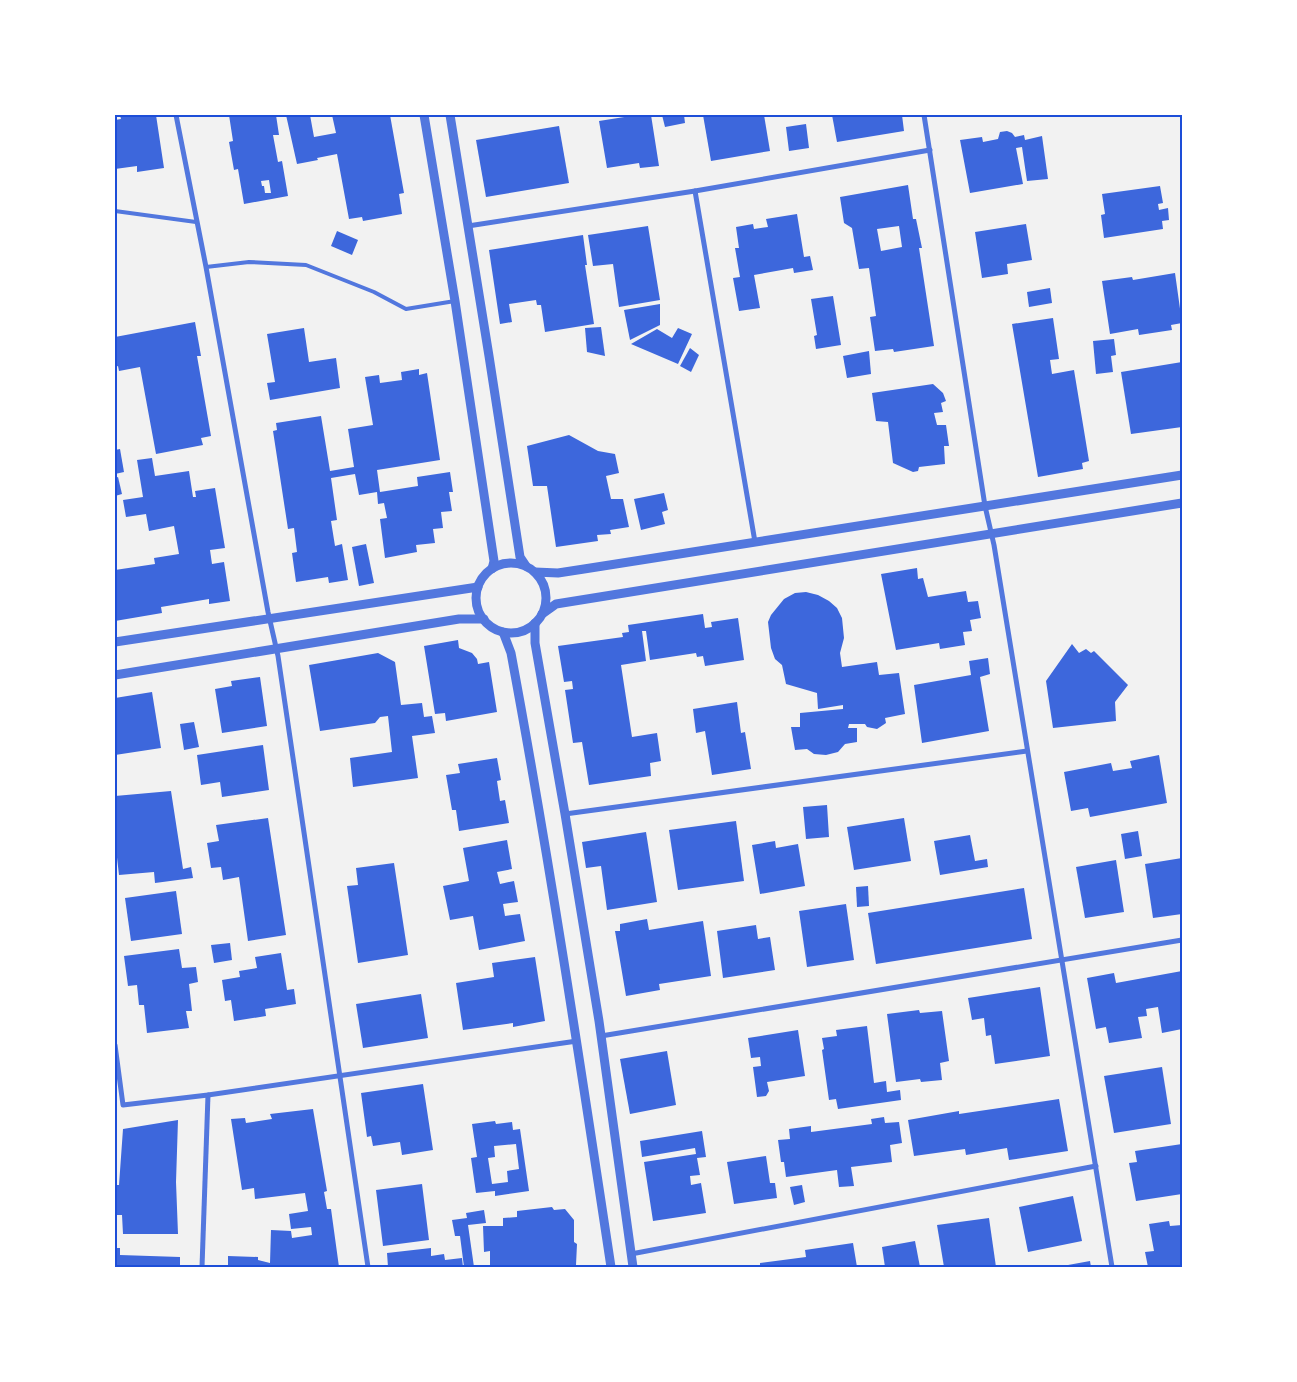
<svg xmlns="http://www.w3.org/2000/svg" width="1297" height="1382" font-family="'Fira Sans',sans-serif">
  <rect width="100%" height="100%" fill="#f2f2f2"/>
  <g fill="#3d67dc" fill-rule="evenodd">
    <path d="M120,115h36l8,53 -27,4v-6l-22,3v-49l6,-1z"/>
    <path d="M229,115h47l3,20h-6l5,27 4,-1 6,35 -44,8 -6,-35 -4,1 -5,-28 4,-1zM269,180l2,13h-6l-1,-7h-2l-1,-5z"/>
    <path d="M286,115h24l4,22 22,-4 -4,-18h58l14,78 -5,1 3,20 -39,7 -1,-4 -13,2 -12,-65 -20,4 1,2 -21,4z"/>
    <path d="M637,115h14l8,51 -19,2 -1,-5 -32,5 -8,-47z"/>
    <path d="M662,115h22l1,8 -20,4z"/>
    <path d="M703,115h61l6,36 -59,10z"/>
    <path d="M832,115h70l2,16 -67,11z"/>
    <path d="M806,124l3,24 -20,3 -3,-24z"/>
    <path d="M559,126l10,57 -83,14 -10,-57z"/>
    <path d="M1007,131l5,2 3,4 9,-2 1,5 17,-4 6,43 -21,2 -5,-34 -6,1 7,36 -53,9 -10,-53 22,-3 1,5 15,-3 2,-7z"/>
    <path d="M908,185l5,34h3l6,29h-3l15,98 -40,6 -1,-3 -18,2 -5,-34 6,-1 -7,-48 -10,1 -7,-41 -8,-5 -4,-26zM899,226l3,21 -21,4 -4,-22z"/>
    <path d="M1160,186l3,17 -5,1 1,6 9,-2 1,12 -7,1 1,8 -59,9 -3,-23 4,-1 -3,-20z"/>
    <path d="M797,214l7,43 6,-1 3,14 -19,3 -1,-5 -39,7 6,33 -21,3 -6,-33 7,-1 -5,-29h4l-3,-21 17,-3 1,5 14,-2 -2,-8z"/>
    <path d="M1026,224l6,36 -25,4 1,10 -26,4 -7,-46z"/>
    <path d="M648,226l12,74 -41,7 -6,-43 -20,2 -5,-31z"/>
    <path d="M337,231l21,9 -6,15 -21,-9z"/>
    <path d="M583,235l4,30h-2l9,59 -49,8 -4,-27h-4l-1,-5 -27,4 3,18 -12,2 -11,-74z"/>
    <path d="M1175,273l7,50 -11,2 1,5 -33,5 -1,-6 -28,5 -8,-53 30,-4 1,3z"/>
    <path d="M1050,288l2,15 -23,4 -2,-15z"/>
    <path d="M833,296l8,49 -25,4 -2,-13 3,-1 -6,-36z"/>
    <path d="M660,304v21l-30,15 -6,-30z"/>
    <path d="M1053,318l6,41 -9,1 2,14 22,-4 15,91 -7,2 1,6 -45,8 -26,-153z"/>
    <path d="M195,322l6,34h-4l14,80 -10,2 2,7 -47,9 -16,-87 -21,4 -1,-5 -3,1v-30z"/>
    <path d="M601,327l4,29 -18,-4 -2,-24z"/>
    <path d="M304,328l5,34 27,-4 4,30 -70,12 -3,-17 8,-1 -8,-48z"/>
    <path d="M678,328l14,6 -14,30 -47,-20 26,-15 15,9z"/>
    <path d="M1114,339l2,16 -5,1 2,16 -17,2 -3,-33z"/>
    <path d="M690,348l9,7 -8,17 -11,-6z"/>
    <path d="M869,351l2,23 -24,4 -4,-22z"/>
    <path d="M1182,362v65l-51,7 -10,-62z"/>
    <path d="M419,369v6l8,-2 13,87 -63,10 3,22 38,-6 -1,-9 33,-5 3,20h-4l3,19 -11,1 2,16 -10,1 2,14 -19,2 1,7 -32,6 -5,-39 7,-1 -3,-15 -6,1 -1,-12 -18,3 -4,-21 -24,4 6,42 -6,1 4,25 7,-2 6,36 -19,3 -1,-6 -32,5 -4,-29 5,-1 -3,-24 -6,1 -15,-98 4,-1 -1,-7 45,-7 9,55 24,-4 -6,-38 25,-4 -8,-48 14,-2 1,8 22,-3 -1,-8z"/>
    <path d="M933,384l10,9 3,8 -5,2 2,9 -9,1 3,12h9l3,21h-5l1,18 -26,3 -1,4 -5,1 -20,-9 -5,-41 -12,-1 -4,-28z"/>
    <path d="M569,435l29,16 17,3 4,19 -13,3 5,23h12l6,28 -19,3 1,4 -14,1 1,6 -42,6 -9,-61h-14l-6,-40z"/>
    <path d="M120,449l4,23 -9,2v-24z"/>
    <path d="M152,458l3,18 34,-5 4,26h3l-1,-6 20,-3 10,60 -15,2 2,14 12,-2 6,39 -21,3v-5l-48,8 1,6 -47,8v-51l40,-6 -1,-6 25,-4 -5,-28 -25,5 -3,-17 -20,3 -3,-17 20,-3 -6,-37z"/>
    <path d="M118,477l4,17 -7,2v-18z"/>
    <path d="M664,493l4,17 -6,2 3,12 -24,6 -7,-31z"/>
    <path d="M366,544l8,39 -15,3 -7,-39z"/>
    <path d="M917,568l1,11 5,-1 5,19 38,-6 2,11 10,-1 3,17 -11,2 2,11 -9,1 2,13 -25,4 -1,-6 -43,7 -15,-76z"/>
    <path d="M806,592l12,3 11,6 8,7 5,10 2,20 -4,15 2,14 35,-5 2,13 20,-2 6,41 -20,4 1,5 -9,6 -10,-2 -2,-3h-16l-1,4h9v14l-12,2 -7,8 -12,3 -12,-1 -7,-5 -12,1 -4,-23h9v-14l43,-4v-4l-25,4 -1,-16 -31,-9 -4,-19 -7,-6 -4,-11 -3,-26 3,-7 13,-16 11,-6z"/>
    <path d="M703,614l2,14 7,-1 -1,-5 27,-4 6,42 -39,6 -2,-10 -6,1 -1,-4 -46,7 -4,-29h-4l4,30 -25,4 11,72 25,-4 4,28 -11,2 1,13 -62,9 -7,-43 -9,1 -8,-53 8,-1 -1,-8 -8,1 -6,-36 65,-9 -1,-4 7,-1 -1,-7z"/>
    <path d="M458,640l1,8 13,5 5,6 1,5 11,-2 8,50 -51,9 -1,-8 -10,1 -11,-68z"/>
    <path d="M1072,644l7,9 7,-4 5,4 3,-2 34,34 -13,17 1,19 -63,7 -7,-47z"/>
    <path d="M378,653l17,9 6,43 21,-2 2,14 8,-1 3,17 -23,3 6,42 -65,9 -3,-29 42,-6 -4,-36 -8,1 -5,6 -55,8 -11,-66z"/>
    <path d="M988,658l2,16 -10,3 9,54 -67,12 -8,-58 57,-10 -2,-14z"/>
    <path d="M260,677l7,49 -45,7 -7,-44 17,-3 -1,-5z"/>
    <path d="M152,692l9,56 -46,7v-57z"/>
    <path d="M737,702l4,31 4,-1 6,37 -39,6 -7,-44 -9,2 -3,-24z"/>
    <path d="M194,722l5,25 -15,3 -4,-26z"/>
    <path d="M263,745l6,45 -47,7 -2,-15 -19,3 -4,-30z"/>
    <path d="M1159,755l8,48 -77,14 -2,-9 -17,3 -7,-39 47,-9 2,8 19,-3 -2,-7z"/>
    <path d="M497,758l4,22 -4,1 3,20 5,-1 4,23 -50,8 -3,-21h-4l-6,-35 14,-2 -2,-9z"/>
    <path d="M171,791l12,78 8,-2 2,11 -38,5 -1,-11 -35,3 -4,-35v-44z"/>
    <path d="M827,805l2,32 -23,2 -3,-32z"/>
    <path d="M268,818l18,117 -38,6 -9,-64 -16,3 -2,-13 -10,1 -4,-25 12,-2 -3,-16z"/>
    <path d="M904,818l7,43 -57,9 -7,-43z"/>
    <path d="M736,821l8,60 -66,9 -9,-60z"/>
    <path d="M1138,831l4,25 -17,3 -4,-25z"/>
    <path d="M646,832l11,70 -50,8 -6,-44 -15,2 -4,-26z"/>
    <path d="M970,835l5,26 12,-2 1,8 -48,8 -6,-34z"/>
    <path d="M507,840l5,29 -15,3 3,12 14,-3 4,21 -15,2 2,12 15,-2 5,27 -46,9 -6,-34 -23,4 -7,-34 26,-5 -6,-33z"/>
    <path d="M775,841l1,7 22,-4 7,42 -45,8 -8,-49z"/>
    <path d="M1182,858v56l-29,4 -8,-54z"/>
    <path d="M1116,860l8,52 -39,6 -9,-51z"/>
    <path d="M394,863l14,92 -50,8 -11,-77 11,-1 -2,-17z"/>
    <path d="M868,886l1,20 -12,1 -1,-20z"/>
    <path d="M1024,888l8,51 -156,25 -8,-51z"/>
    <path d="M176,891l6,43 -51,7 -6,-43z"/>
    <path d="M846,904l8,56 -47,7 -8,-56z"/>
    <path d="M647,919l2,11 54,-9 8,55 -52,8 1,6 -34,6 -11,-65h5v-7z"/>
    <path d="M756,925l2,14 12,-2 5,33 -52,8 -6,-47z"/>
    <path d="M230,943l2,17 -18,3 -3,-18z"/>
    <path d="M179,949l3,19 14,-1 2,15 -9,2 3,27h-6l3,17 -42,5 -3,-28h-5l-2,-20 -9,1 -4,-30z"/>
    <path d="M281,953l6,37 7,-1 2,15 -31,5 1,7 -32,5 -3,-21 -6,1 -3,-21 18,-3 -1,-6 18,-3 -2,-11z"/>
    <path d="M535,957l10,64 -32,6v-4l-50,7 -7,-47 38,-6 -2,-14z"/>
    <path d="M1182,971v58l-20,4 -4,-26 -12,2 1,7 -9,1 4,21 -33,5 -3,-16 -10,2 -9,-51 27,-5 2,10z"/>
    <path d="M1040,987l10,69 -55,8 -4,-29 -5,1 -2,-18 -12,2 -4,-22z"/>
    <path d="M421,994l7,44 -65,10 -7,-44z"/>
    <path d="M919,1010l1,3 22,-2 7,50 -9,2 2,17 -21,2 -1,-3 -24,3 -9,-68z"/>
    <path d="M867,1026l7,57 12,-2 1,11 13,-2 1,10 -63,9 -2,-10 -7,1 -7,-50 2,-1 -2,-11 15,-2 -1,-6z"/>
    <path d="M798,1030l7,46 -38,6 2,9 -3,5 -9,1 -4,-30 8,-1 -1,-9 -9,1 -3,-20z"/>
    <path d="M667,1051l9,54 -46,9 -10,-55z"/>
    <path d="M1162,1067l9,57 -57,9 -10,-57z"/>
    <path d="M423,1084l10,66 -31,5 -2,-13 -27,4 -2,-10 -4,1 -6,-44z"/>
    <path d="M1059,1099l9,52 -59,9 -2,-12 -41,7 -1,-6 -51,7 -6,-36 51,-9v3z"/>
    <path d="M313,1109l14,82 -3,1 3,17h4l8,58h-111v-11l30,1v3l12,3 1,-33 20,1 1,7 20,-3 -1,-8 -20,2 -2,-15 19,-3 -3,-18 -50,6 -1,-11 -12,2 -11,-71 14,-1 1,5 26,-4 -2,-5z"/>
    <path d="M884,1117l1,6 14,-1 3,21 -12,2 2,17 -41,5 3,19 -15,1 -2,-17 -51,7 -2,-15h-3l-3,-22 12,-1 -1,-10 22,-3v6l61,-8 -1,-5z"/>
    <path d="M178,1120l-2,62 2,52h-55l-1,-19h-7v-30h4l4,-56z"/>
    <path d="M495,1121l1,3 16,-2 1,8 7,-1 9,62 -34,5v-5l-19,2 -5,-35 6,-1 -5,-33zM516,1144l3,25 -12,2 1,11 -16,2 -4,-26 7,-1 -1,-11z"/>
    <path d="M702,1131l4,26 -9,1 3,17 -10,1 1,9 10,-2 5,30 -53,8 -9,-59 52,-8 -1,-6 -53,9 -2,-16z"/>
    <path d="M1182,1144v50l-46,7 -7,-38 8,-1 -2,-11z"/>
    <path d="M766,1156l4,27h5l2,15 -43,6 -7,-42z"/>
    <path d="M422,1184l7,56 -46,6 -7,-56z"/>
    <path d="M802,1185l3,17 -11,3 -4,-18z"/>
    <path d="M1073,1196l9,45 -54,11 -9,-45z"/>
    <path d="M552,1207l2,3 11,-1 9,11v22l3,2 -1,21h-9v2h-77v-16l-6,1 -1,-26h20v-8l14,-1v-6z"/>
    <path d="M484,1210l2,13 -18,2 6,42h-10l-4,-31h-5l-3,-16 15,-2 -1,-5z"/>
    <path d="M989,1218l7,49h-52l-7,-42z"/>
    <path d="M1169,1221l1,5 12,-1v42h-34l-3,-15 9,-1 -5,-27z"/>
    <path d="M915,1241l5,26h-35l-3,-20z"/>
    <path d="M853,1243l4,24h-97v-4l46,-6 -1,-7z"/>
    <path d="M115,1248h5v7l60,2v10h-65z"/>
    <path d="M431,1248v8l13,-2 1,6 17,-2 1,9h-75l-1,-14z"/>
    <path d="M1090,1261l1,6h-23v-2z"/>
  </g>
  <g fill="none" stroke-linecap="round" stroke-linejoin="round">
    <g stroke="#5277de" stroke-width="4">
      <path d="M115,211l81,11"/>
      <path d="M206,267l43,-5 57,3 68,27 32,17 49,-8"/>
    </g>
    <g stroke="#5277de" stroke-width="5">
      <path d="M176,115l30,152 62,345 10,44 90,611"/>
      <path d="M924,115l61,391 9,39 118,722"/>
      <path d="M695,191l60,351"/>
      <path d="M468,226l227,-35 235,-41"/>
      <path d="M565,814l462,-63"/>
      <path d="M601,1036l581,-96"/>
      <path d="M115,1045l8,60 85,-10 369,-54"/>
      <path d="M631,1254l465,-88"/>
      <path d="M202,1267l6,-172"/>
    </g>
    <g stroke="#5277de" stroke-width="9">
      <path d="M424,115l31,186 39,260 -2,8"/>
      <path d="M450,115l39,241 31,201 6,9"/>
      <circle cx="511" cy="598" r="35"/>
      <path d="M535,572l23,1 26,-4 598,-94"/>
      <path d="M542,614l14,-10 626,-101"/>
      <path d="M535,623v20l30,171 34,207 34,246"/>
      <path d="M503,632l8,21c38,204 69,409 100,614"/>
      <path d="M115,642l363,-55"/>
      <path d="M115,675l344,-56h25"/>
    </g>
  </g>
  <rect width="1297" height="1382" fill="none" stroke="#ffffff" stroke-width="232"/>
  <rect x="116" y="116" width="1065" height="1150" fill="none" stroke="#1d4ed8" stroke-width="2"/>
</svg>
